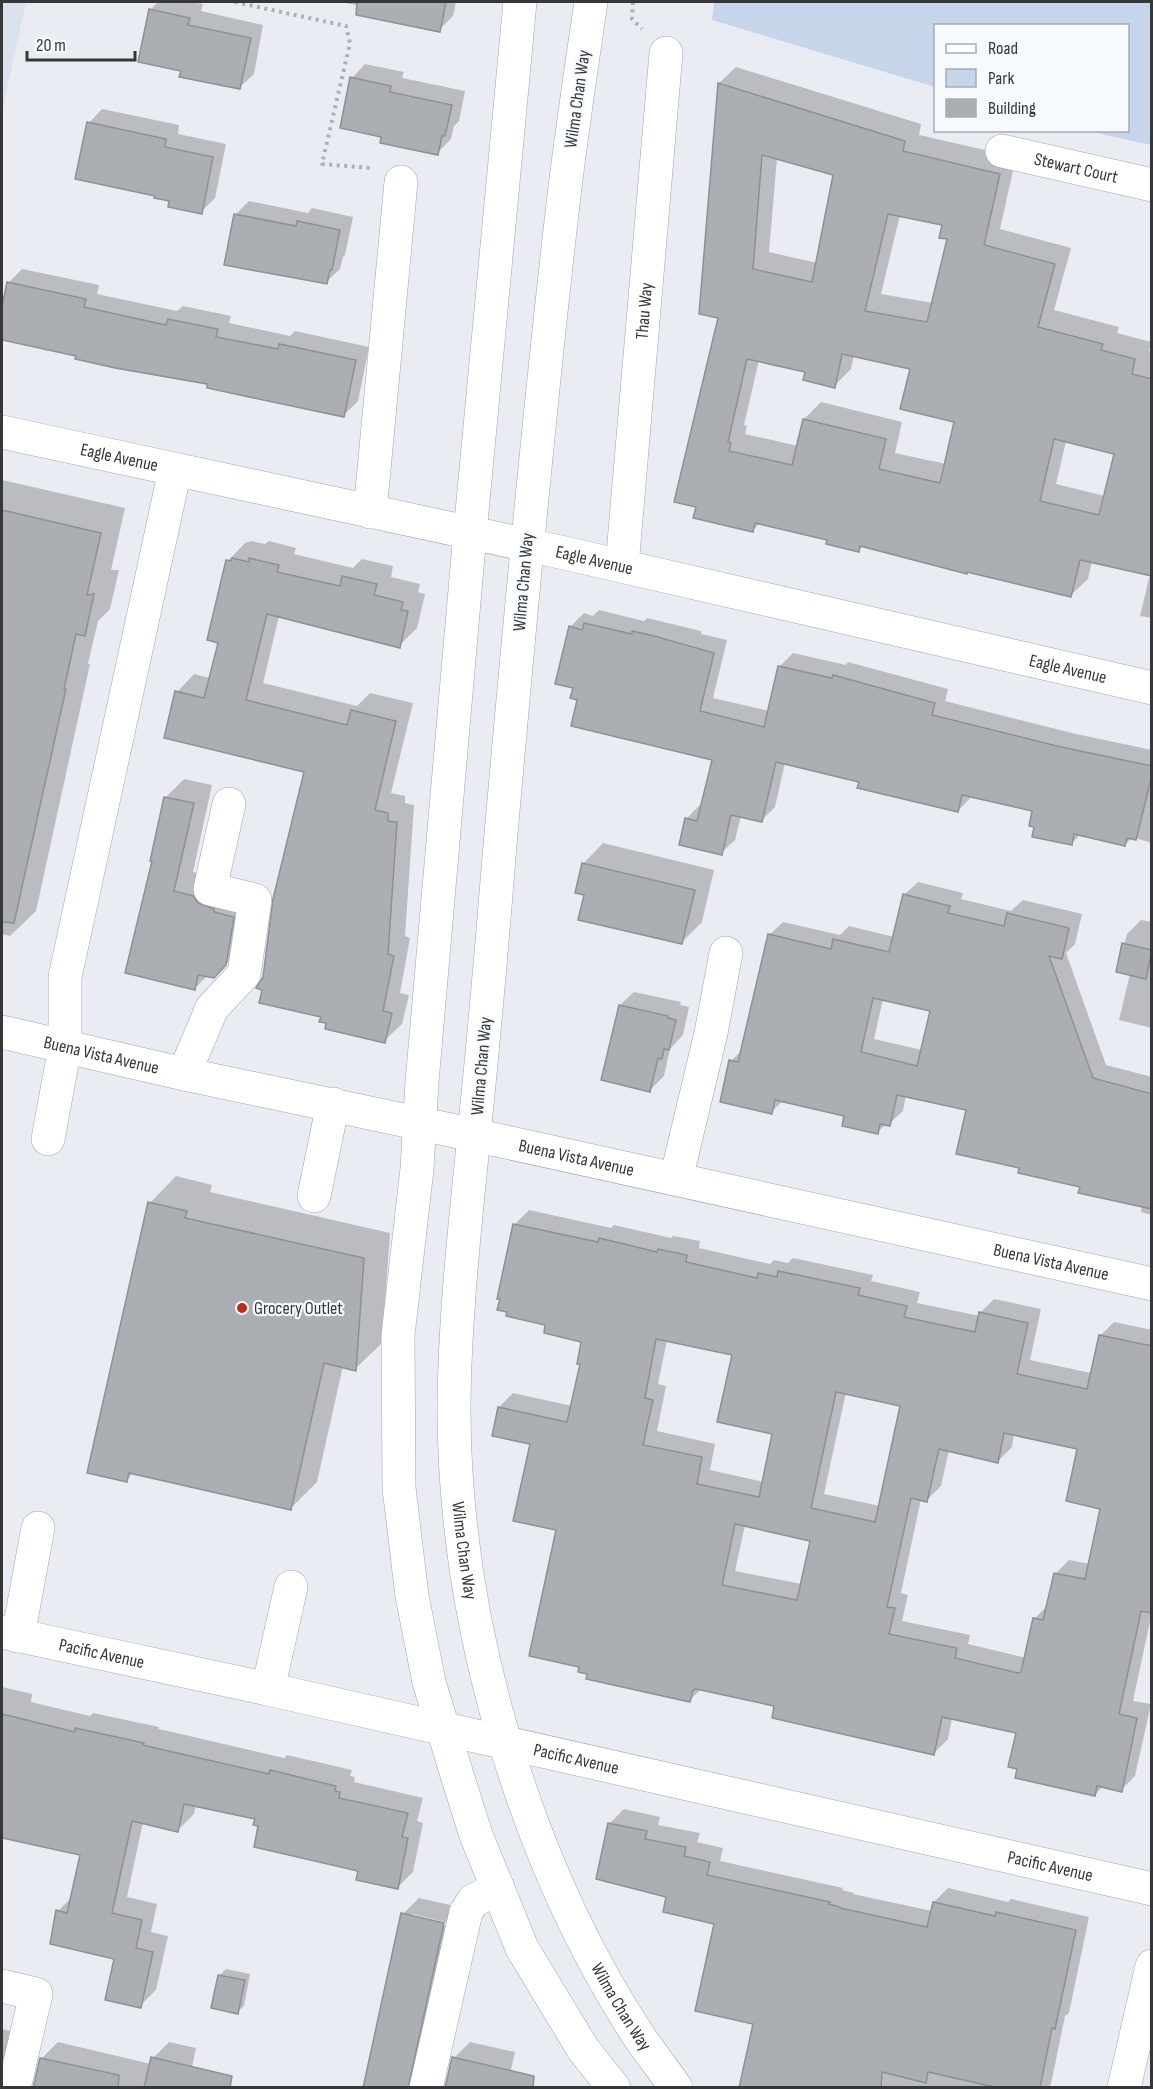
<svg xmlns="http://www.w3.org/2000/svg" width="1153" height="2089" font-family="'Sofia Sans Condensed',sans-serif">
  <rect width="100%" height="100%" fill="#e9ecf2"/>
  <path fill="#dae2ee" d="M2,2h24l-24,110z"/>
  <path fill="#c6d5e9" d="M714,2h437v143l-63,-14 40,-1v-104h-192l-1,61 -223,-67z"/>
  <g fill="#0003" fill-rule="evenodd">
    <path d="M158,2h31l14,2 -2,7 62,14 -9,49 -14,13 -58,-17 -32,-60z"/>
    <path d="M340,2h116l-3,14 -14,14 -56,-20z"/>
    <path d="M365,64l39,8 -2,6 63,13 -6,30 -5,5 -3,13 -14,14 -85,-75z"/>
    <path d="M736,67l185,57 -2,11 97,22 -16,72 71,19 -17,62 65,17 -2,6 34,9 -2,9h3v267l-12,-2 10,-42 -58,-13 -4,18 -17,16 -207,-50 -5,5 -30,-11 -69,-16 -7,7 -58,-13 25,-200 -1,-234zM777,158l58,16 -18,89 -48,-11zM900,215l44,9 5,14 -16,65 -52,-9zM854,355l57,13 45,53 -10,43 -51,-11 7,-31 -81,-20 -17,17 -6,27 -53,-12 2,-8 -3,-1 15,-65 48,11 27,15 17,-17zM1066,441l50,11 -11,44 -49,-12z"/>
    <path d="M102,109l77,16 -1,9 48,10 -11,54 -14,14 -31,-12 -81,-77z"/>
    <path d="M249,201l59,12 4,-5 41,9 -8,38 -2,2 -3,12 -14,13 -90,-68z"/>
    <path d="M22,269l77,16 -2,9 80,17 6,-5 48,10 -2,7 61,13 5,-5 74,16 -11,54 -14,14 -135,-32 -207,-44v-25l6,-31z"/>
    <path d="M2,480l123,28 -14,62h8l-9,39 -12,12 -10,43h2l-54,247 -26,25 -8,-2z"/>
    <path d="M251,541l14,3 4,-3 27,7 -2,6 59,14 9,-9 31,7 -2,11 29,7 -2,8 7,2 -8,34 -18,18 -120,-30 -16,67 94,23 13,-13 43,10 -22,90 14,3v7l9,2 -9,131 5,2 -10,55 9,2 -7,29 -18,17 -56,-19 -64,-45 42,-206 -129,-79 17,-18 16,4 10,-36 8,-81 17,-18z"/>
    <path d="M599,610l45,11 3,-3 54,13v3l26,6 -14,58 56,13 10,-44 14,-14 53,12 2,-3 100,27 -3,12 131,33 76,16v93l-20,-6 -7,8 -44,-11 -10,10 -35,-18 -2,-16 -63,-13 -13,14 -97,-30 -76,-18 -10,44 -14,14 -20,-5 -6,24 -14,13 -35,-34 14,-14 2,1 12,-47 -135,-60 -5,-12 -4,-60 14,-14 9,3z"/>
    <path d="M184,779l28,6 -19,87 19,5 40,21 -19,59 -19,20 -6,-2 -14,14 -41,-129 12,-62z"/>
    <path d="M603,843l111,27 -12,52 -20,20 -96,-48 -3,-30z"/>
    <path d="M918,882l45,11 -2,6 50,12 12,-11 59,14 -7,30 -9,9 40,112 46,12v138l-11,-3 1,-6 -121,-39 -53,-58 -62,-14 -3,16 -14,13h-3l-8,8 -32,-17 -62,-15 -13,12 -40,-51 12,-12 26,-114 14,-13 57,13 9,-9 45,11 10,-42zM883,999l48,11 -9,40 -48,-11z"/>
    <path d="M1141,920l11,2v106l-33,-8 11,-46 -12,-3 9,-37z"/>
    <path d="M634,992l47,10 -1,3 9,2 -6,28 -13,14 -6,27 -14,14 -30,-85z"/>
    <path d="M176,1176l36,9 -2,7 180,41 -8,110 -27,26 -12,-3 -26,116 -26,26 -158,-35 -7,7 24,-277z"/>
    <path d="M529,1210l82,18 3,-3 57,13 2,-2 27,5 -1,7 71,16 4,-4 14,3 5,-5 80,17 -2,6 49,11 -3,11 63,13v-3l14,-14 47,10 -11,51 61,13 9,-37 14,-14 38,8v282l-19,89 18,3 -16,72 -14,14 -18,-4 -8,9 -77,-63 -66,-14 -4,21 -14,14 -158,-48 -75,-16 -11,11 -101,-27 -9,-7 -22,-137 -26,-86 -33,-36 14,-14 59,13 9,-43 2,-22 -36,-17 -32,-100zM667,1340l67,14 40,79 -10,49 -54,-12 5,-26 -58,-13 9,-45 -8,-2zM846,1392l56,13 -22,101 -56,-12zM1014,1434l65,14 23,60 -12,56 -21,-4 -14,14 -7,31 -14,14 -8,39 -58,-14 2,-9 -68,-14 6,-26 -7,-2 20,-94 6,1 14,-14 8,-36 49,11 14,-14zM745,1525l66,14 -9,45 -67,-13z"/>
    <path d="M2,1687l30,7 -1,8 59,14 3,-3 66,14 -1,2 10,2 116,27 3,-3 65,15 -2,6 5,1 -1,5 69,16 -6,23 6,2 -10,49 -16,16 -137,-63 -3,-8 -61,-12 -2,9 -16,16 -35,-8 -16,75 30,7 -6,28 17,4 -12,54 -16,16 -24,-48 -58,-47 15,-15 9,-42 -56,-37 -24,-6z"/>
    <path d="M624,1809l36,8 -2,8 42,8 -3,9 26,6 -3,13 123,27 -1,2 12,3 -1,1 79,17 2,-9 14,-14 60,14 3,-3 78,18 -20,96 -4,3 -14,68 -4,4h-306l14,-66 -39,-100 -48,-26 -58,-73z"/>
    <path d="M419,1898l40,9 -26,181h-69l39,-174zM412,1914l40,10 -1,3 -39,-10z"/>
    <path d="M226,1969l24,5 -6,32 -7,6 -17,-37z"/>
    <path d="M2,2029l17,4 -17,55z"/>
    <path d="M58,2042l93,22 2,-6 16,-16 27,6 -5,24 30,16h-186l7,-30z"/>
    <path d="M470,2042l45,10 -8,36 -53,-30z"/>
  </g>
  <g fill="#abaeb3" stroke="#8d9195" stroke-width="1.5" fill-rule="evenodd">
    <path d="M357,2h89l-6,30 -84,-17z"/>
    <path d="M149,9l41,9 -2,7 63,13 -11,51 -61,-12 2,-6 -43,-9z"/>
    <path d="M350,77l41,9 -1,6 62,13 -7,31h-3l-4,19 -58,-12 1,-6 -41,-9z"/>
    <path d="M718,83l187,58 -2,10 97,23 -16,71 71,19 -17,63 65,17 -2,6 34,9 -3,15 20,5v197l-72,-16 -9,37 -104,-25v2l-107,-28 -1,6 -33,-8 1,-4 -72,-17 -2,9 -60,-14 3,-11 -22,-5 44,-184 -19,-4zM762,155l71,20 -21,107 -59,-13zM888,214l54,11 -3,13 8,1 -20,83 -62,-11zM842,354l68,15 -10,40 54,13 -14,61 -61,-14 7,-30 -83,-20 -11,46 -63,-14 2,-8 -3,-1 19,-83 58,13 -2,8 32,8zM1054,439l60,15 -15,61 -59,-14z"/>
    <path d="M87,122l79,17 -1,8 48,10 -11,57 -34,-7 1,-6 -15,-3 1,-2 -80,-17z"/>
    <path d="M234,214l62,12 1,-5 43,9 -8,40h-2l-3,14 -103,-19z"/>
    <path d="M7,282l79,17 -2,8 82,18 2,-6 50,10 -2,8 62,12 1,-5 77,16 -12,57 -137,-29v-4l-92,-16 -40,-9 1,-3 -74,-16v-33z"/>
    <path d="M2,510l99,23 -14,62 7,-1 -9,42 -9,-2 -12,55h2l-52,234 -12,-1z"/>
    <path d="M232,558l17,4v-4l30,7 -2,7 63,14 2,-10 35,8 -3,11 29,7 -2,8 7,1 -8,37 -133,-34 -21,86 101,25 4,-15 45,11 -21,89 13,3v8l9,1 -9,132 6,2 -11,55 9,2 -7,30 -60,-14 1,-6 -7,-1 2,-5 -62,-14 3,-13 -6,-2 7,-11 10,-78 31,-127 -140,-34 11,-47 29,7 14,-55 -11,-3 19,-80 5,1z"/>
    <path d="M584,623l48,11v-3l22,5 60,17 -14,58 64,16 14,-61 54,12 1,-3 102,28 -3,12 129,32 91,19v9l-16,65 -9,-2 -2,8 -51,-12 -2,11 -40,-8 2,-10 -5,-1 3,-15 -70,-16 -4,17 -101,-24 2,-6 -83,-20 -14,60 -31,-7 -9,40 -43,-10 6,-27 12,3 15,-61 -141,-34 6,-26 -7,-2 3,-10 -18,-4 14,-58 13,4z"/>
    <path d="M164,797l30,6 -20,88 19,5 5,7 16,6v3l20,5 -8,48 -12,13 -16,-3 -3,15 -70,-17 27,-112h-2z"/>
    <path d="M582,863l113,27 -13,54 -104,-24 6,-25 -9,-2z"/>
    <path d="M903,894l47,12 -2,7 56,13 3,-13 62,15 -7,31 -13,-3 44,122 59,16v115l-74,-16 2,-6 -62,-14 1,-5 -63,-14 10,-44 -69,-15 -7,31 -10,-2 -2,10 -36,-8 2,-10 -69,-16 -3,14 -52,-12 9,-42 9,2 30,-128 63,15 2,-10 56,13zM873,998l57,13 -13,55 -56,-14z"/>
    <path d="M1122,943l30,7 -6,29 -30,-7z"/>
    <path d="M619,1005l49,11v2l8,2 -7,30 -5,-1 -2,10 -4,-1 -8,34 -49,-12z"/>
    <path d="M148,1202l39,9 -2,7 179,40 -8,113 -32,-8 -33,147 -162,-37 -2,9 -40,-9z"/>
    <path d="M513,1224l85,18 1,-4 58,14 1,-3 29,6 -1,7 71,16 1,-5 19,4 1,-6 82,17 -2,7 49,11 -3,11 71,15 4,-20 49,11 -11,51 70,15 12,-54 53,11v267l-11,-2 -22,103 18,4 -15,74 -25,-6 -2,10 -80,-18 2,-9 -9,-2 8,-34 -74,-16 -8,38 -162,-37 2,-12 -78,-17 -3,1 -3,12 -104,-23 1,-5 -9,-2 1,-5 -50,-11 27,-126 -43,-9 17,-77 -38,-8 6,-29 69,15 13,-58h-3l4,-22 -37,-9 1,-8 -39,-9 1,-4 -10,-2 3,-11h-3zM656,1339l76,16 -15,67 55,12 -13,63 -62,-13 5,-27 -59,-12 10,-45 -8,-2zM836,1392l64,14 -25,116 -64,-14zM1004,1433l73,16 -11,52 34,8 -15,70 -31,-6 -11,47 -10,-2 -12,54 -3,1 -63,-15 2,-10 -68,-14 6,-26 -8,-1 24,-109 16,4 12,-53 59,14zM735,1524l75,17 -13,59 -75,-15z"/>
    <path d="M2,1714l73,18v-4l69,15 -1,2 8,2 118,27 1,-4 66,16 -1,5 5,1 -1,6 69,15 -6,24 6,1 -10,51 -42,-9 2,-9 -104,-24 4,-21 -5,-1 2,-6 -71,-15 -6,28 -46,-11 -20,92 30,7 -6,28 17,4 -12,56 -36,-8 9,-41 -64,-15 6,-34 11,3 13,-58 -78,-17z"/>
    <path d="M608,1823l39,8 -2,8 41,8 -2,9 26,6 -3,13 123,27 -1,2 11,3v1l87,19 6,-25 62,14 1,-4 80,18 -21,99 -3,-1 -12,60h-41l-71,-16 -2,11 -44,-11 -1,16h-142l14,-64 -58,-13 19,-87 -51,-12 3,-15 -70,-18z"/>
    <path d="M401,1913l43,10 -36,165h-45z"/>
    <path d="M218,1975l27,5 -7,34 -27,-6z"/>
    <path d="M151,2057l81,19 -2,12h-86z"/>
    <path d="M452,2057l82,19 -1,12h-88z"/>
    <path d="M40,2058l79,17 -1,13h-85z"/>
  </g>
  <g fill="none" stroke-linecap="round" stroke-linejoin="round">
    <defs>
      <g id="minor">
        <path id="s1" d="M1002,151l150,34"/>
        <path id="s2" d="M2,432l558,120 592,136"/>
        <path d="M370,512l31,-330"/>
        <path id="s3" d="M622,566l44,-513"/>
        <path id="s4" d="M2,1032l182,42 290,61 678,149"/>
        <path d="M184,1074l28,-66 32,-34 11,-74 -45,-11 19,-85"/>
        <path d="M48,1139l17,-92v-70l110,-507"/>
        <path d="M676,1179l35,-146 15,-80"/>
        <path d="M314,1196l19,-92"/>
        <path id="s5" d="M2,1632l266,57 884,200"/>
        <path d="M18,1636l20,-108"/>
        <path d="M268,1689l23,-102"/>
        <path d="M2,1986l34,8 -22,94"/>
        <path d="M426,2088l40,-176 7,-11 25,-13"/>
        <path d="M1124,2088l28,-122"/>
      </g>
      <g id="major">
        <path d="M520,2l-50,531 -48,549 -5,87 -19,166 1,153 13,108 17,86 28,93 19,60 46,113 61,101 31,39"/>
        <path id="s6" d="M591,2c-10,67 -20,134 -28,202 -25,217 -45,435 -64,653 -7,89 -15,178 -24,268 -9,92 -20,185 -21,278 -1,213 68,454 184,632 12,18 26,35 38,53"/>
      </g>
    </defs>
    <use href="#minor" stroke="#a2a5aa" stroke-width="34"/>
    <use href="#major" stroke="#a2a5aa" stroke-width="34"/>
    <g stroke="#adb0b4" stroke-width="4" stroke-dasharray="3 4.5" stroke-linecap="butt">
      <path d="M235,2l111,24 4,17 -28,121 48,4"/>
      <path d="M633,2l-1,17 10,10"/>
    </g>
    <use href="#minor" stroke="#fff" stroke-width="33"/>
    <use href="#major" stroke="#fff" stroke-width="33"/>
  </g>
  <circle fill="#ba2e13" stroke="#f6faff" stroke-width="2" cx="242" cy="1308" r="6"/>
  <g text-anchor="middle" stroke-width="4.5" stroke-linejoin="round" paint-order="stroke">
    <g font-size="18" fill="#363739" stroke="#f6faff">
      <text transform="translate(577 99) rotate(-82)" y="6">Wilma Chan Way</text>
      <text dy="6" stroke="none"><textPath href="#s1" startOffset="76">Stewart Court</textPath></text>
      <text dy="6" stroke="none"><textPath href="#s3" startOffset="256">Thau Way</textPath></text>
      <text dy="6" stroke="none"><textPath href="#s2" startOffset="120">Eagle Avenue</textPath></text>
      <text dy="6" stroke="none"><textPath href="#s2" startOffset="606">Eagle Avenue</textPath></text>
      <text transform="translate(523 582) rotate(-85)" y="6">Wilma Chan Way</text>
      <text dy="6" stroke="none"><textPath href="#s2" startOffset="1092">Eagle Avenue</textPath></text>
      <text dy="6" stroke="none"><textPath href="#s4" startOffset="102">Buena Vista Avenue</textPath></text>
      <text transform="translate(481 1066) rotate(-85)" y="6">Wilma Chan Way</text>
      <text dy="6" stroke="none"><textPath href="#s4" startOffset="588">Buena Vista Avenue</textPath></text>
      <text dy="6" stroke="none"><textPath href="#s4" startOffset="1074">Buena Vista Avenue</textPath></text>
      <text dy="6" stroke="none"><textPath href="#s6" startOffset="1556">Wilma Chan Way</textPath></text>
      <text dy="6" stroke="none"><textPath href="#s5" startOffset="102">Pacific Avenue</textPath></text>
      <text dy="6" stroke="none"><textPath href="#s5" startOffset="588">Pacific Avenue</textPath></text>
      <text dy="6" stroke="none"><textPath href="#s5" startOffset="1074">Pacific Avenue</textPath></text>
      <text dy="6" stroke="none"><textPath href="#s6" startOffset="2042">Wilma Chan Way</textPath></text>
    </g>
    <g font-size="18" fill="#363739" stroke="#f6faff" text-anchor="start">
      <text x="254" y="1314">Grocery Outlet</text>
    </g>
  </g>
  <rect width="1153" height="2089" fill="none" stroke="#363739" stroke-width="6"/>
  <rect x="934" y="24" width="195" height="108" fill="#f6faff" stroke="#a9acb0" stroke-width="1.5"/>
  <rect x="946" y="44" width="30" height="9" fill="#ffffff" stroke="#a9acb0" stroke-width="1.5"/>
  <text x="988" y="54" font-size="18" fill="#363739">Road</text>
  <rect x="946" y="69" width="30" height="18" fill="#c6d5e9" stroke="#a9acb0" stroke-width="1.5"/>
  <text x="988" y="84" font-size="18" fill="#363739">Park</text>
  <rect x="946" y="99" width="30" height="18" fill="#abaeb3" stroke="#a9acb0" stroke-width="1.5"/>
  <text x="988" y="114" font-size="18" fill="#363739">Building</text>
  <path d="M27 51v9h108v-9" fill="none" stroke="#363739" stroke-width="3"/>
  <text x="36" y="51" font-size="18" fill="#363739" stroke="#f6faff" stroke-width="4.5" paint-order="stroke">20 m</text>
</svg>
